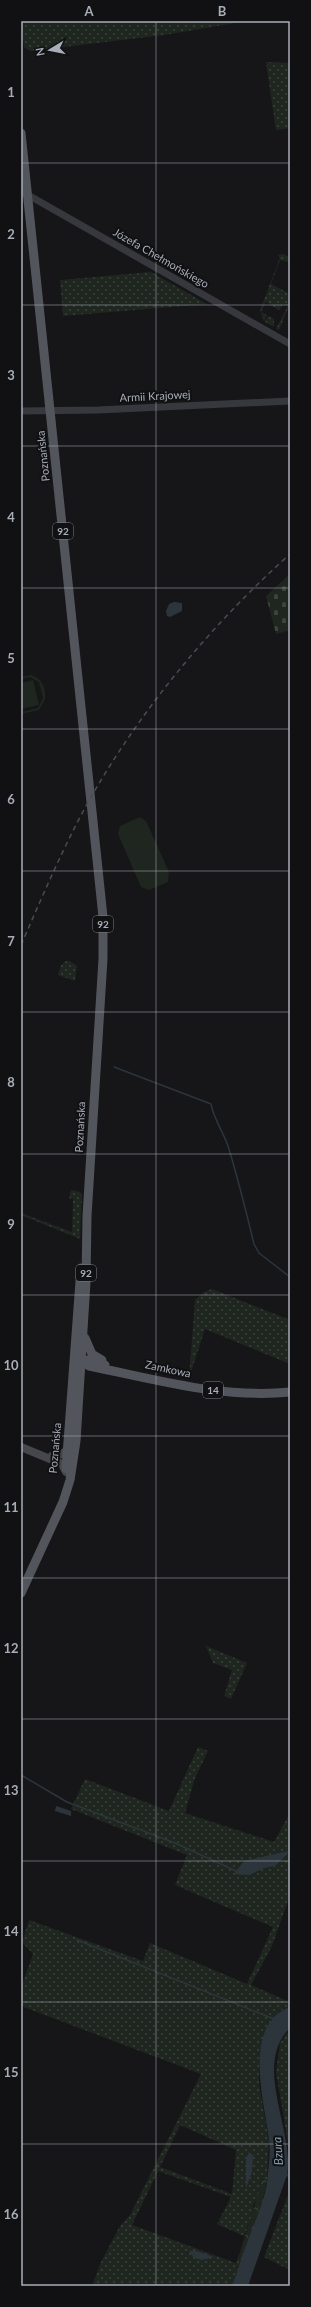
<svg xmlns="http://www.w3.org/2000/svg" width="311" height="2307" font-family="Lato,sans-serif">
  <defs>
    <pattern id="grass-dots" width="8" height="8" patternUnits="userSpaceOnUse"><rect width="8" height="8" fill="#1e261f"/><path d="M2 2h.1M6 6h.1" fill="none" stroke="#3c433d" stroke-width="1.8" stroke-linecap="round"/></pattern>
    <pattern id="forest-crowns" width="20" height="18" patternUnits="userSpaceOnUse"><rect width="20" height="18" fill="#1e261f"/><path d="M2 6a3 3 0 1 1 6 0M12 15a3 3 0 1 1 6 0" fill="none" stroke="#3c433d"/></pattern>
    <pattern id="cemetery-stones" width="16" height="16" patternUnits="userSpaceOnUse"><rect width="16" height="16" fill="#1e261f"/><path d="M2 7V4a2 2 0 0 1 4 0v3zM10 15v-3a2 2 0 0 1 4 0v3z" fill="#3c433d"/></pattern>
  </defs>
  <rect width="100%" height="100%" fill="#161618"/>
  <g fill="url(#grass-dots)" fill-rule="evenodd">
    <path d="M21,21h226l-83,14 -134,16 -6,-4z"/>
    <path d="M266,62l24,1v65l-14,2z"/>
    <path d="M282,254l8,3v5l-10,-2 -9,24 19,10v9l-11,27 -3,-1 12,-23 -5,-2 -4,6 -13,-8 -5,10 6,3 -3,7 -4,-12 20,-52 -2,-3z"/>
    <path d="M151,272l56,32 -144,12 -3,-36z"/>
    <path d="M268,316l6,3v8l-9,-5z"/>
    <path d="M66,961h4l7,5 -2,15 -17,-6 3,-10z"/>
    <path d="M71,1190l9,2 2,3 -2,44 -59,-24v-2l51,19 1,-33 -4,-1z"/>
    <path d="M212,1289l78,31v44l-85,-35 -16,49 6,-78 9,-8z"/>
    <path d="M206,1646l41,17 -16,36 -7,-3 8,-26 -19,-7z"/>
    <path d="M198,1747l10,4 -13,27 -10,35 89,29 16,-29v82l-18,51 -21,39 39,17v5l-10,4 -7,8 -8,16 -5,17 -1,31 10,59 -2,37 -7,1 -2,17 -5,8v8l-9,23 -27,-12 14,-27 -73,-26 -26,54 104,38 4,-11 3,3 -11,31h-140l9,-24 19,-36 10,-11 10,-20 61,-121 -180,-68v-19l12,-33 -11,-12 7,-22 114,41 7,-18 97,41 26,-57 -98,-42 12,-30 -116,-46 14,-30 84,32zM180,2125l56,25 -4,44 -72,-27z"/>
    <path d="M290,2029v241l-26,-13 24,-62 1,-46 -13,-77 4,-29z"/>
  </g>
  <path fill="url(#forest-crowns)" d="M267,2179l-7,35 -17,41 -3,-3c7,-25 17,-47 20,-72z"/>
  <path fill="url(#cemetery-stones)" d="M290,574v56l-14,4 -10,-38z"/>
  <g fill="#1e261f">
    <path d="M31,675c11,3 15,13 14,24l-6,11 -18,4v-2l17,-4 5,-10 -4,-16 -9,-5 -9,2v-2z"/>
    <path d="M33,680l6,25 -18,4v-26z"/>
    <path d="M140,817l6,4 23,51 -1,10 -19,8 -8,-3 -23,-53 2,-8z"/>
  </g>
  <g fill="#2c353c">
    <path d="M174,602l8,1v8l-12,6 -3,-1 -1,-5 3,-7z"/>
    <path d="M56,1806l15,5v5l-16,-5z"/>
    <path d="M284,1852l2,3 -11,11 -11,2 -15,7 -15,-1 10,-13z"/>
    <path d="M290,2007v21c-38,37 5,103 -3,147l-39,111h-16c6,-15 10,-31 16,-46 7,-19 16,-37 19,-58 1,-13 4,-28 2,-42 -4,-37 -28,-115 21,-133z"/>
    <path d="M249,2152l4,3 -1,17 -6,16v-29z"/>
    <path d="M189,2251h8l17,6 -12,3 -8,-2z"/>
  </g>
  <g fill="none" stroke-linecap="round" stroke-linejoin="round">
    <g stroke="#2c353c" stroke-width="1.5">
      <path d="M114,1067l97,37c3,16 12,27 17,42 10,32 18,65 26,98l5,9 31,24"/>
      <path d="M21,1775l46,27 108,41 61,28"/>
      <path d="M285,1853l5,-2"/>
      <path d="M77,1940l197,79"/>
      <path d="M287,2174l3,6"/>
    </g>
    <g stroke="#37383d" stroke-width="7">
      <path d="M21,191l269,153"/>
      <path d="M21,411l77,-1 192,-9"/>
    </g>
    <g stroke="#45474d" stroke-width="8">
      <path d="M21,1447l41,17 4,8"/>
      <path d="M52,1456l10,-2 6,-5"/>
    </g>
    <g stroke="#53555c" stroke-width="9">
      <path d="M21,133l82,784v42l-16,257 -1,66 -10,159 -6,39 -7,22 -42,91"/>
      <path d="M85,1338l7,16 10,6"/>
      <path d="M79,1358l10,8c66,13 133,33 201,26"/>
      <path d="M78,1364c9,-8 18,-2 27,1"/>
      <path d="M66,1469l15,-201"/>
    </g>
    <path stroke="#4a4c52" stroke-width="1.5" stroke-dasharray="5 4" stroke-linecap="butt" d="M21,945c22,-50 43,-100 70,-148 52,-90 121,-173 199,-243"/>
  </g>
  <path fill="none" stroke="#a8adb8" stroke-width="1" stroke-opacity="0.55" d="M156,21v2265M21,163h269M21,305h269M21,446h269M21,588h269M21,729h269M21,871h269M21,1012h269M21,1154h269M21,1295h269M21,1436h269M21,1578h269M21,1719h269M21,1861h269M21,2002h269M21,2144h269"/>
  <g text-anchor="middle" stroke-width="4" stroke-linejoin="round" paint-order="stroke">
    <g fill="#111113" stroke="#7b7e86" stroke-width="1">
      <rect x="53" y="523" width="20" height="16" rx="3"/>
      <rect x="93" y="916" width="20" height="16" rx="3"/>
      <rect x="76" y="1265" width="20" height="16" rx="3"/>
      <rect x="203" y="1382" width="20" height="16" rx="3"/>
    </g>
    <g font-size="10" font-weight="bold" fill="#a8adb8">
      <text x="63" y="535">92</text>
      <text x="103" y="928">92</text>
      <text x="86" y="1277">92</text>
      <text x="213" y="1394">14</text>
    </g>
    <g font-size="11" fill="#a8adb8" stroke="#111113">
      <text transform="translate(161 258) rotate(30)" y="4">Józefa Chełmońskiego</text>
      <text transform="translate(155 396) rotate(-3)" y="4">Armii Krajowej</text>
      <text transform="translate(43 456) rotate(-96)" y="4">Poznańska</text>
      <text transform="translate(80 1127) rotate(-87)" y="4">Poznańska</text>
      <text transform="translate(168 1369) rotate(12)" y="4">Zamkowa</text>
      <text transform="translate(55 1448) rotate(-85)" y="4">Poznańska</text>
    </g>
    <g font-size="12" font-style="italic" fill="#7f9bb3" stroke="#111113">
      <text transform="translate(278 2151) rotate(-94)" y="4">Bzura</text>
    </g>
  </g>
  <rect width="311" height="2307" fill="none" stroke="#111113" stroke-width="44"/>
  <g transform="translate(50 50) rotate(260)" stroke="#111113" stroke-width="3" paint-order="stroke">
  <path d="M0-3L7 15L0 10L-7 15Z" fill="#a8adb8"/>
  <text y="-6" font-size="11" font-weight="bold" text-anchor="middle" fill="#a8adb8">N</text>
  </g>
  <rect x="22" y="22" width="267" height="2263" fill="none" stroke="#a8adb8" stroke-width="1.5"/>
  <g font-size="13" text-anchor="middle" font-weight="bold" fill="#a8adb8">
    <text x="89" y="16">A</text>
    <text x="222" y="16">B</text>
    <text x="11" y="97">1</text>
    <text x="11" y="239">2</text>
    <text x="11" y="380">3</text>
    <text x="11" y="522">4</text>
    <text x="11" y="663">5</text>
    <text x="11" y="804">6</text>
    <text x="11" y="946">7</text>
    <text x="11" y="1087">8</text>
    <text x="11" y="1229">9</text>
    <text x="11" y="1370">10</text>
    <text x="11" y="1512">11</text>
    <text x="11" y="1653">12</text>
    <text x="11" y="1795">13</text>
    <text x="11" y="1936">14</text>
    <text x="11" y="2077">15</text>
    <text x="11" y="2219">16</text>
  </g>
</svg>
